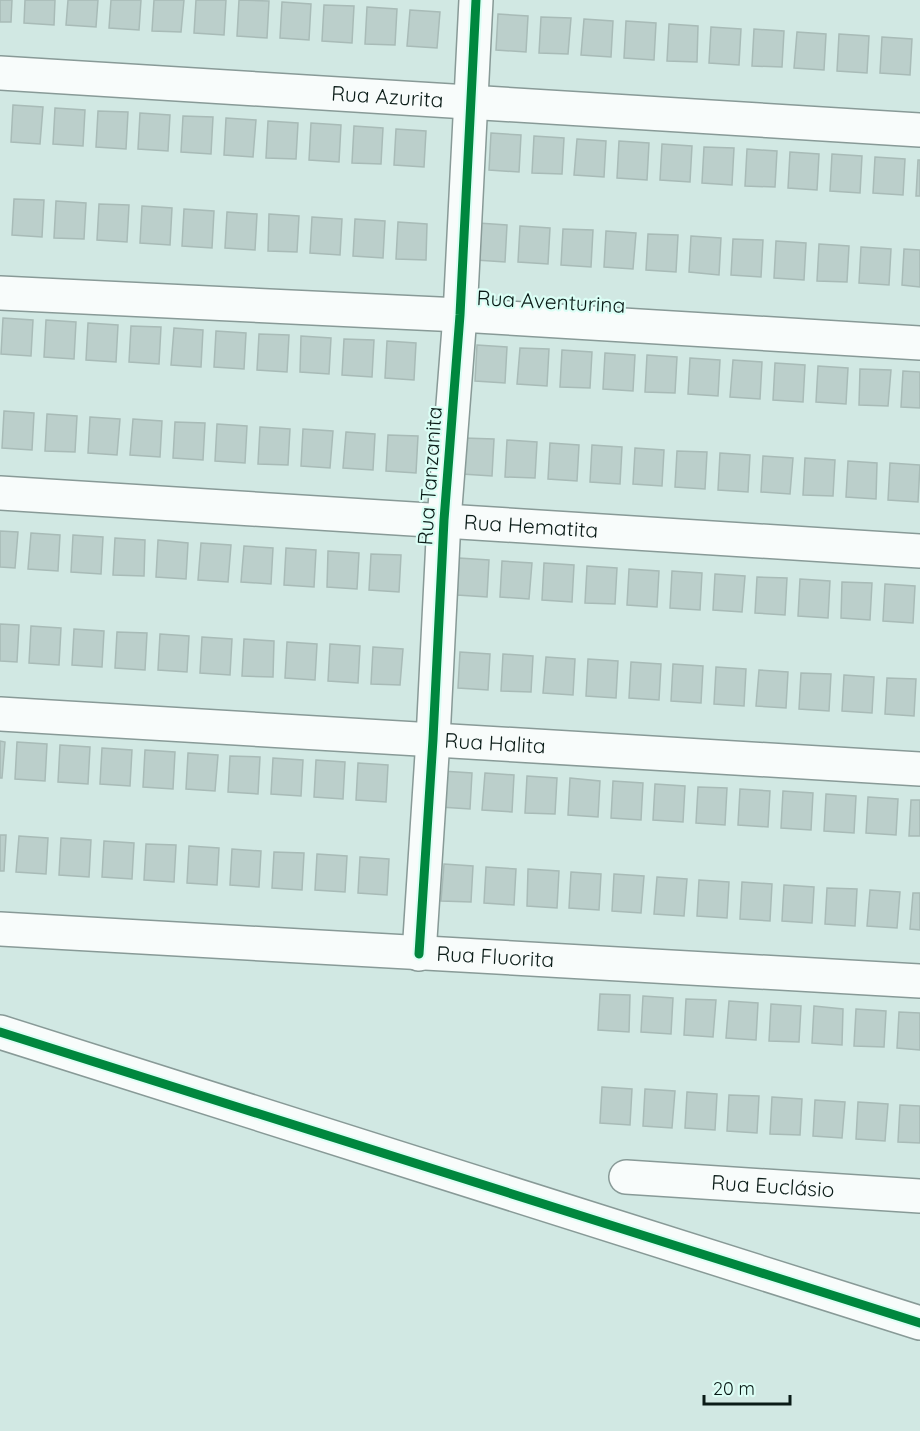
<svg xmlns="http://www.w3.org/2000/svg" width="920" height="1431" font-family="Quicksand,sans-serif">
  <rect width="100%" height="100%" fill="#d1e8e3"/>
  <g fill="#bbcfcb" stroke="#a8bbb7" stroke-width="1.5">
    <path d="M0,0h12l-1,22h-11z"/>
    <path d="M25,0h30l-1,25 -30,-2z"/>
    <path d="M68,0h30l-2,27 -30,-2z"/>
    <path d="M111,0h30l-2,30 -30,-2z"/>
    <path d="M154,0h30l-3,32 -29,-1z"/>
    <path d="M196,0h30l-2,35 -30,-2z"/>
    <path d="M239,0l30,1 -2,37 -30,-2z"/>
    <path d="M282,2l29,2 -2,36 -29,-2z"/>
    <path d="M324,5l30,1 -2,37 -30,-2z"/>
    <path d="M367,7l30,2 -2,36 -30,-1z"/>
    <path d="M410,10l30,2 -3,36 -30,-2z"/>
    <path d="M498,14l30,2 -2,36 -30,-2z"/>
    <path d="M541,17l30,1 -3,36 -29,-1z"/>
    <path d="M584,19l29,2 -2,36 -30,-2z"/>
    <path d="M626,21l30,2 -2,37 -30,-2z"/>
    <path d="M669,24l29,2 -1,36 -30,-1z"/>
    <path d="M711,27l30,2 -2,36 -30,-2z"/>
    <path d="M754,29l30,2 -2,36 -30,-1z"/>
    <path d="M797,32l29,2 -2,36 -30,-2z"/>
    <path d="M839,34l30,2 -2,37 -30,-2z"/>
    <path d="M882,37l30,2 -2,36 -30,-2z"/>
    <path d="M13,105l30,2 -3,37 -29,-2z"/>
    <path d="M55,108l30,2 -2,36 -30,-2z"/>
    <path d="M98,111l30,1 -2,37 -30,-2z"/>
    <path d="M140,113l30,2 -2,36 -30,-2z"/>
    <path d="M183,116l30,1 -2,37 -30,-2z"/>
    <path d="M226,118l30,2 -3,37 -29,-2z"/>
    <path d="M268,121l30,2 -2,36 -30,-1z"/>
    <path d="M311,123l30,2 -2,37 -30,-2z"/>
    <path d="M354,126l29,2 -2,36 -29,-1z"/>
    <path d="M396,129l30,2 -2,36 -30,-2z"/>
    <path d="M491,133l30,2 -2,37 -30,-2z"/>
    <path d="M534,136l30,2 -2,36 -30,-1z"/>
    <path d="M577,139l29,2 -2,36 -30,-2z"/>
    <path d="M619,141l30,2 -2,37 -30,-2z"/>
    <path d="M662,144l30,2 -2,36 -30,-2z"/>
    <path d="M704,147l30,1 -2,37 -30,-2z"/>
    <path d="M747,149l30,2 -2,36 -30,-1z"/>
    <path d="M790,152l29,2 -2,36 -29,-2z"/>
    <path d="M832,154l30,2 -2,37 -30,-2z"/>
    <path d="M875,157l30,2 -2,36 -30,-2z"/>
    <path d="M918,160h2v36h-4z"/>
    <path d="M14,199l30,1 -2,37 -30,-2z"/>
    <path d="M56,201l30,2 -2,36 -30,-1z"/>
    <path d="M99,204l30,1 -2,37 -30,-2z"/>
    <path d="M142,206l30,2 -2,37 -30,-2z"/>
    <path d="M184,209l30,2 -2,37 -30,-2z"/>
    <path d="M227,212l30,2 -2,36 -30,-2z"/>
    <path d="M269,214l30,2 -2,36 -29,-1z"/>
    <path d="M312,217l30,2 -2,36 -30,-2z"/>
    <path d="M355,219l30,2 -2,37 -30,-2z"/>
    <path d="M398,222l29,2 -1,36 -30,-1z"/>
    <path d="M478,223l29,2 -2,37 -29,-2z"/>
    <path d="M520,226l30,2 -2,36 -30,-2z"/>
    <path d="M563,229l30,1 -2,37 -30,-2z"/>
    <path d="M606,231l30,2 -3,36 -29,-2z"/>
    <path d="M648,234l30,1 -2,37 -30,-2z"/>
    <path d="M691,236l30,2 -2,37 -30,-3z"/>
    <path d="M733,239l30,1 -2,37 -30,-2z"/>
    <path d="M776,241l30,2 -2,37 -30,-2z"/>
    <path d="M819,244l30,2 -2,36 -30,-1z"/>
    <path d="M861,247l30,2 -2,36 -30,-2z"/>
    <path d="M904,249l16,1v37l-18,-2z"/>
    <path d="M3,318l30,2 -2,36 -30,-2z"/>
    <path d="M46,320l30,2 -2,37 -30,-2z"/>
    <path d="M88,323l30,2 -2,37 -30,-2z"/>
    <path d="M131,326l30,1 -2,37 -30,-2z"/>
    <path d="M174,328l29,2 -2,37 -30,-2z"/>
    <path d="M216,331l30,2 -2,36 -30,-2z"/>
    <path d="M259,334l30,1 -2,37 -30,-2z"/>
    <path d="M301,336l30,2 -2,36 -29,-2z"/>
    <path d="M344,339l30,1 -2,37 -30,-2z"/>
    <path d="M387,341l29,2 -2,37 -29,-2z"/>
    <path d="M477,345l30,2 -2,36 -30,-2z"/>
    <path d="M520,348l29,1 -2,37 -30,-2z"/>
    <path d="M562,350l30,2 -2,36 -30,-1z"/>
    <path d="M605,353l30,2 -2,36 -30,-2z"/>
    <path d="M647,355l30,2 -2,36 -30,-1z"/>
    <path d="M690,358l30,2 -2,36 -30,-2z"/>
    <path d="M733,360l29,2 -2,37 -30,-2z"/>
    <path d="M775,363l30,2 -2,37 -30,-2z"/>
    <path d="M818,366l30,2 -2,36 -30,-2z"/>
    <path d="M860,369l31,1 -3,36 -29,-1z"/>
    <path d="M903,371l17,1v36l-19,-1z"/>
    <path d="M4,411l30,2 -2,37 -30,-2z"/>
    <path d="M47,414l30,2 -2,36 -30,-1z"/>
    <path d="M90,417l30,2 -3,36 -29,-2z"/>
    <path d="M133,419l29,2 -2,36 -30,-2z"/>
    <path d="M175,422l30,1 -2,37 -30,-2z"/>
    <path d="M217,424l30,2 -2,37 -30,-2z"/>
    <path d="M260,427l30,2 -2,36 -30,-1z"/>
    <path d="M303,429l30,2 -3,37 -29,-2z"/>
    <path d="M346,432l29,2 -2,36 -30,-2z"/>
    <path d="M388,435l30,1 -2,37 -30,-2z"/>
    <path d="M464,438l30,1 -2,37 -30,-2z"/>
    <path d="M507,440l30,2 -2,36 -30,-1z"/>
    <path d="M550,443l29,2 -2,36 -29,-2z"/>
    <path d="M592,445l30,2 -2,37 -30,-2z"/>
    <path d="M635,448l29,2 -2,36 -29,-2z"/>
    <path d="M677,451l30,1 -2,37 -30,-2z"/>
    <path d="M720,453l30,2 -2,37 -30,-2z"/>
    <path d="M763,456l30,2 -3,36 -29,-2z"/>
    <path d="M805,458l30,2 -2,36 -30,-1z"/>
    <path d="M848,461l29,2 -1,36 -30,-2z"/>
    <path d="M890,463l30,2 -2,37 -30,-2z"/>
    <path d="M0,531l18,1 -3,36 -15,-1z"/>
    <path d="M31,533l29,2 -2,36 -30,-2z"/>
    <path d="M73,535l30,2 -2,37 -30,-2z"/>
    <path d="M115,538l30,2 -1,36 -31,-1z"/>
    <path d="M158,540l30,3 -2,36 -30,-2z"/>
    <path d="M201,543l30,2 -3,37 -30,-2z"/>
    <path d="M244,546l29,2 -2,36 -30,-2z"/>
    <path d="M286,548l30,2 -2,37 -30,-2z"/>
    <path d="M328,551l31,2 -2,36 -30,-2z"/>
    <path d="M371,554l30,1 -2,37 -30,-2z"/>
    <path d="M459,558l30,2 -2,37 -30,-2z"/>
    <path d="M502,561l30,2 -3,36 -29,-2z"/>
    <path d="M544,563l30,2 -2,37 -30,-2z"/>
    <path d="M587,566l30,2 -2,36 -30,-1z"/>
    <path d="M629,569l30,2 -2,36 -30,-2z"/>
    <path d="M672,571l30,2 -2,37 -30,-2z"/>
    <path d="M715,574l30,2 -3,36 -29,-2z"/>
    <path d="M757,577l30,1 -2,37 -30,-2z"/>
    <path d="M800,579l30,2 -2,37 -30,-2z"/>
    <path d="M842,582l30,1 -2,37 -29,-2z"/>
    <path d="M885,584l30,2 -2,37 -30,-2z"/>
    <path d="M0,624l19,1 -2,37 -17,-1z"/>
    <path d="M31,626l30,2 -2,37 -30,-2z"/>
    <path d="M74,629l30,2 -2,36 -30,-2z"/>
    <path d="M117,632l30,1 -2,37 -30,-2z"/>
    <path d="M160,634l29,2 -2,36 -29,-2z"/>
    <path d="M202,637l30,2 -2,36 -30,-2z"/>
    <path d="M244,639l30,2 -1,36 -31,-1z"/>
    <path d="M287,642l30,2 -2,36 -30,-2z"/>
    <path d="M330,644l30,2 -2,37 -30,-2z"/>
    <path d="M373,647l30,2 -3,36 -29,-1z"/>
    <path d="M460,652l30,2 -2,36 -30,-2z"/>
    <path d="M503,654l30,2 -2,36 -30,-1z"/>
    <path d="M546,657l29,2 -2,36 -30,-2z"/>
    <path d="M588,659l30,2 -2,37 -30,-2z"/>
    <path d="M631,662l30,2 -2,36 -30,-2z"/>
    <path d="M673,664l30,2 -2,37 -30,-2z"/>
    <path d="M716,667l30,2 -2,37 -30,-2z"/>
    <path d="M759,670l29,2 -2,36 -30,-2z"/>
    <path d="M801,673l30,1 -2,37 -30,-2z"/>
    <path d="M844,675l30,2 -2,36 -30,-2z"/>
    <path d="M887,678l29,1 -2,37 -29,-2z"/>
    <path d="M0,741l5,1 -3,36h-2z"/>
    <path d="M17,742l30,2 -2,37 -30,-2z"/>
    <path d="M60,745l30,2 -2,37 -30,-2z"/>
    <path d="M102,748l30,2 -2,36 -30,-2z"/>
    <path d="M145,750l30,2 -2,37 -30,-2z"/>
    <path d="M188,753l30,2 -3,36 -29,-2z"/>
    <path d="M230,756l30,1 -2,37 -30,-2z"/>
    <path d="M273,758l30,2 -2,36 -30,-2z"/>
    <path d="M316,760l29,2 -2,37 -29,-2z"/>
    <path d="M358,763l30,2 -2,37 -30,-2z"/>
    <path d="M442,771l30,2 -2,36 -30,-2z"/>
    <path d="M485,773l29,2 -2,37 -30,-2z"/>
    <path d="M527,776l30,2 -2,36 -30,-1z"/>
    <path d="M570,778l30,3 -2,36 -30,-2z"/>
    <path d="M613,781l30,2 -2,37 -30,-2z"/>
    <path d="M655,784l30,2 -2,36 -30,-2z"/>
    <path d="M698,787l29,1 -2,37 -29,-2z"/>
    <path d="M740,789l30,2 -2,36 -30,-2z"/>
    <path d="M783,791l30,2 -2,37 -30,-2z"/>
    <path d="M826,794l30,2 -2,37 -30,-2z"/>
    <path d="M868,797l30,2 -2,36 -30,-2z"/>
    <path d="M911,800h9v36h-11z"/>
    <path d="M0,835h6l-2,36h-4z"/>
    <path d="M19,836l29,2 -2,36 -30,-2z"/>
    <path d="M61,838l30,2 -2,37 -30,-2z"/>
    <path d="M104,841l30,2 -2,36 -30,-2z"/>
    <path d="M146,844l30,1 -2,37 -30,-2z"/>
    <path d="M189,846l30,2 -2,37 -30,-2z"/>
    <path d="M232,849l29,2 -2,36 -29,-2z"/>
    <path d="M274,852l30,1 -2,37 -30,-2z"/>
    <path d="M317,854l30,2 -2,36 -30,-2z"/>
    <path d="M360,857l29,2 -2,36 -29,-2z"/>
    <path d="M444,864l29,2 -2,36 -30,-1z"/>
    <path d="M486,867l30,2 -2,36 -30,-2z"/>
    <path d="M528,869l31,2 -2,37 -30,-2z"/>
    <path d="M571,872l30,2 -2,36 -30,-2z"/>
    <path d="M614,874l30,2 -3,37 -29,-2z"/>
    <path d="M657,877l30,2 -3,37 -30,-2z"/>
    <path d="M699,880l30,2 -2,36 -30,-2z"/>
    <path d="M742,882l30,2 -2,37 -30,-2z"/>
    <path d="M784,885l30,2 -2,36 -30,-2z"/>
    <path d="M827,888l30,1 -2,37 -30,-2z"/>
    <path d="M870,890l30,2 -3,36 -30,-2z"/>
    <path d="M913,893h7v37l-10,-1z"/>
    <path d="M600,994l30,1 -1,37 -31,-2z"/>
    <path d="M643,996l30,2 -2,36 -30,-2z"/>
    <path d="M686,999l30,1 -3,37 -29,-2z"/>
    <path d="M729,1001l29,2 -2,37 -30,-2z"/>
    <path d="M771,1004l30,2 -2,36 -30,-1z"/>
    <path d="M814,1006l29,3 -1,36 -30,-2z"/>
    <path d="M856,1009l30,2 -2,36 -30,-1z"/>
    <path d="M899,1012l21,1v37l-23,-2z"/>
    <path d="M602,1087l30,2 -2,36 -30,-2z"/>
    <path d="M645,1089l30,2 -3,37 -29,-2z"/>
    <path d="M687,1092l30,2 -2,36 -30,-2z"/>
    <path d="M729,1095l30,1 -2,37 -30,-2z"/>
    <path d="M772,1097l30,2 -2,36 -30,-1z"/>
    <path d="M815,1100l30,2 -3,36 -29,-2z"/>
    <path d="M858,1102l30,2 -3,37 -29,-2z"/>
    <path d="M900,1105l20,1v37l-22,-1z"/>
  </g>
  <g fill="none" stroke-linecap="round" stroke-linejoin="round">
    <defs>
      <g id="minor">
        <path id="s1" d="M0,73l920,57"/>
        <path d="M0,293l460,22 460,28"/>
        <path id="s2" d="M0,493l920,58"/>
        <path id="s3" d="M0,714l920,55"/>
        <path id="s4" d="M0,929l920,52"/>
        <path d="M419,954l14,-215 11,-219 16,-205 16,-315"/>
        <path d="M0,1032l920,291"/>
        <path id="s5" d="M626,1177l294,19"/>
      </g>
    </defs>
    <use href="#minor" stroke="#889a97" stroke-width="36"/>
    <use href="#minor" stroke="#f8fcfb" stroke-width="33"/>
    <defs>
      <g id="cycleway">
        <path d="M419,954l14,-215 11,-219 16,-205 16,-315"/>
        <path d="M0,1032l920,291"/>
      </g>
    </defs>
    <use href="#cycleway" stroke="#dbfef5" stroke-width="13"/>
    <use href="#cycleway" stroke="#00873e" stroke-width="9"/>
  </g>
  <g text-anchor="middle" stroke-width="4.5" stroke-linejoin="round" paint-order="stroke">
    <g font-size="21" fill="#0a1b17" stroke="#dbfef5">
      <text dy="7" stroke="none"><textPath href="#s1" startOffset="388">Rua Azurita</textPath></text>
      <text transform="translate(551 302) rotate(3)" y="7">Rua Aventurina</text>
      <text transform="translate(430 476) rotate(-86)" y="7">Rua Tanzanita</text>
      <text dy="7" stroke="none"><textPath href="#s2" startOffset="532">Rua Hematita</textPath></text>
      <text dy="7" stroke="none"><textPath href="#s3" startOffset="496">Rua Halita</textPath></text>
      <text dy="7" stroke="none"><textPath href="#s4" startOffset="496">Rua Fluorita</textPath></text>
      <text dy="7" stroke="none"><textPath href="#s5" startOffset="147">Rua Euclásio</textPath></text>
    </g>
  </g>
  <path d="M704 1395v9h86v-9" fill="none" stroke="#0a1b17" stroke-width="3"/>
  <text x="713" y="1395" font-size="18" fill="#0a1b17" stroke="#dbfef5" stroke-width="4.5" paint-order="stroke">20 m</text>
</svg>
